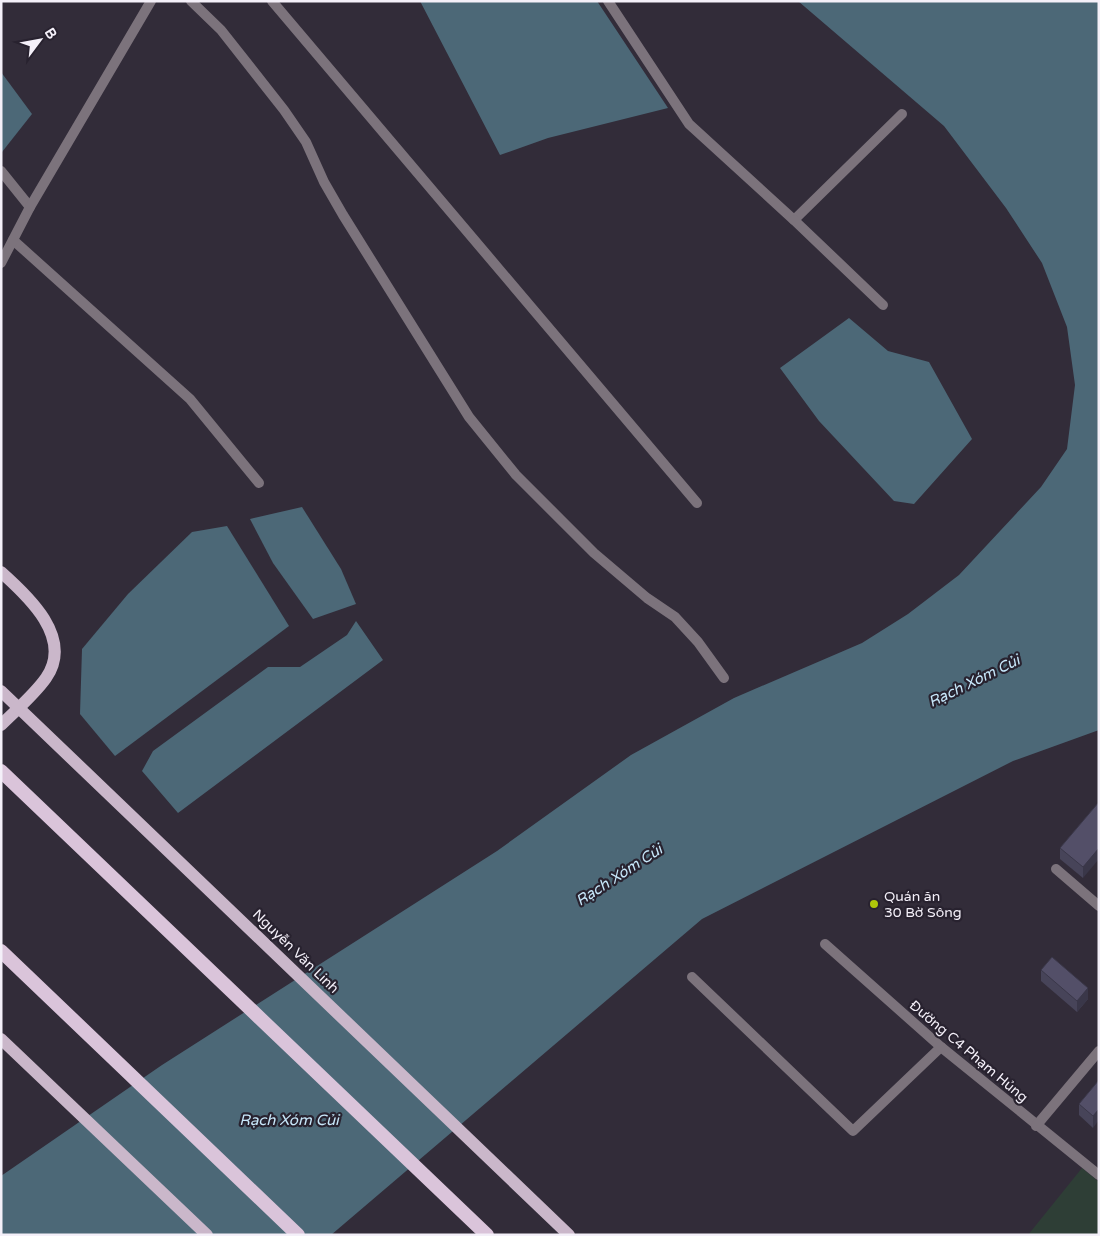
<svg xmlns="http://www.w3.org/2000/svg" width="1100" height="1236" font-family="'Varela Round',sans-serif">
  <rect width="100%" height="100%" fill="#322c39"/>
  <path fill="#2e3e36" d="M1082,1168l17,14v53h-71z"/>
  <g fill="#4c6877">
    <path d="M420,1h177l71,107 -120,30 -48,17z"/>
    <path d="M798,1h301v729l-86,31 -311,158 -371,316h-330v-59l161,-111 335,-214 134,-96 103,-57 128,-55 46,-29 51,-39 82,-88 26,-38 8,-64 -8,-58 -25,-64 -36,-55 -62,-82z"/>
    <path d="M1,72l31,42 -30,38 -1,-2z"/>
    <path d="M849,318l39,33 41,11 43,77 -58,65 -20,-3 -75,-80 -39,-53z"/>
    <path d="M302,507l39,62 15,35 -43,15 -40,-56 -23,-44z"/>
    <path d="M227,526l62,100 -174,130 -35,-42 2,-65 46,-55 64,-62z"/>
    <path d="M356,621l27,39 -205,153 -36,-42 11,-20 115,-84h32l47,-32z"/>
  </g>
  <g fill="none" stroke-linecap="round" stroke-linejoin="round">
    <g stroke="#7c737c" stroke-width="10">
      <path d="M191,1l30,29 63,80 22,32 18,40 19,33 126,202 47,58 78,78 53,45 28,19 23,25 26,36"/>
      <path d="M272,1l425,502"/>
      <path d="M608,1l81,123 105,96 108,-106"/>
      <path d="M1,171l29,36"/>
      <path d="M794,220l89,85"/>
      <path d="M13,240l177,159 69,84"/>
      <path d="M1056,869l43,37"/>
      <path d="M692,977l161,154 88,-84"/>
    </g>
    <g stroke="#7c737c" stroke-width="10">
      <path d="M1,263l29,-56 121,-206"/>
      <path d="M825,944l116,103 158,128"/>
      <path d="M1036,1126l63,-75"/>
    </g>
    <g stroke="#cab7ca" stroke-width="12">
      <path d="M1,572c27,24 73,66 45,106 -12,17 -30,32 -45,47"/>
      <path d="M1,1039l206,196"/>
    </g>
    <g stroke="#dac4da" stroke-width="14">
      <path d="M1,771l486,464"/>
      <path d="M1,951l297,284"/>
    </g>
    <path stroke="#cab7ca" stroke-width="12" d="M1,691l568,544"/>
  </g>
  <g fill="#474459">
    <path d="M1099,802l-16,76 -23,-19v-11z"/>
    <path d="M1041,970l47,29 -11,13 -36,-31z"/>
    <path d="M1099,1080l-6,48 -14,-13v-11z"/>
  </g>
  <g fill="#3a3749">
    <path d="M1099,848v11l-16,19v-11z"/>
    <path d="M1088,988v11l-11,13v-11z"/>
    <path d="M1099,1109v11l-6,8v-12z"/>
  </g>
  <g fill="#534f68" stroke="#3a3749">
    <path d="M1099,802v46l-16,19 -23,-19z"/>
    <path d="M1052,957l36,31 -11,13 -36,-31z"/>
    <path d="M1099,1080v29l-6,7 -14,-12z"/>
  </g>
  <circle fill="#aec509" stroke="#28222f" stroke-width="2" cx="874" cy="904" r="5"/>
  <g text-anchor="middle" stroke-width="4.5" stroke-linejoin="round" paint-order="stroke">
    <g font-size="14" fill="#f4f0f9" stroke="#28222f" text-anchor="start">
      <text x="884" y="901">Quán ăn<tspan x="884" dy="16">30 Bờ Sông</tspan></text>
    </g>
    <g font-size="14" fill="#f4f0f9" stroke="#28222f">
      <text transform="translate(296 951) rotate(44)" y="5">Nguyễn Văn Linh</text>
      <text transform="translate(969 1051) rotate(40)" y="5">Đường C4 Phạm Hủng</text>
    </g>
    <g font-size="15" font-style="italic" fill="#c8e8fb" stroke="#28222f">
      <text transform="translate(974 681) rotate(-26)" y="5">Rạch Xóm Củi</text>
      <text transform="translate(619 875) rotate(-33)" y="5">Rạch Xóm Củi</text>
      <text x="289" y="1125">Rạch Xóm Củi</text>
    </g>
  </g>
  <rect width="1100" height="1236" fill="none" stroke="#f4f0f9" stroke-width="5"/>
  <g transform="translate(40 40) rotate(58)" stroke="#28222f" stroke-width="4" paint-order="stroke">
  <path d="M0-4L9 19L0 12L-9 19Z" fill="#f4f0f9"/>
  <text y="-8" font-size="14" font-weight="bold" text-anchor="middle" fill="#f4f0f9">B</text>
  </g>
</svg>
